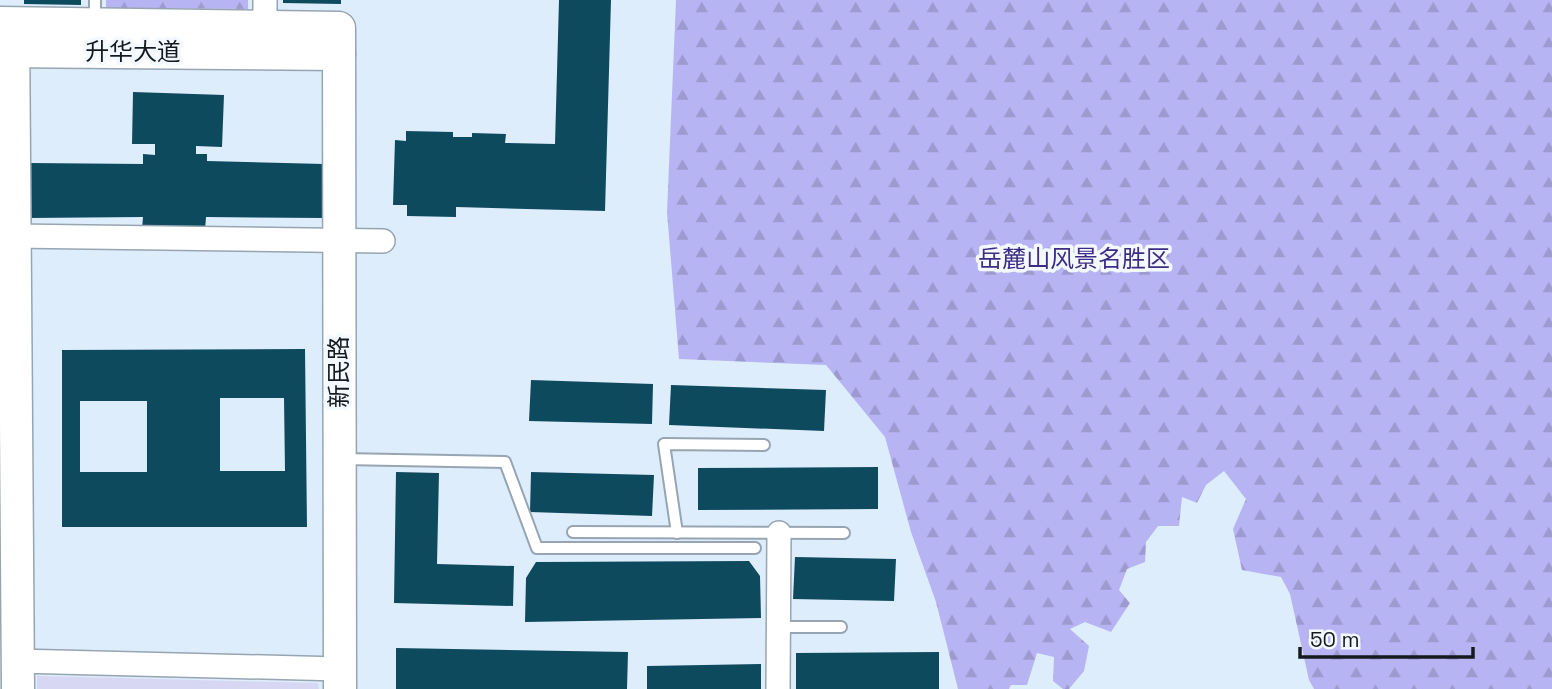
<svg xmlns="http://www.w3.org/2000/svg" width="1552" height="689" font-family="'Space Grotesk','Noto Sans SC',sans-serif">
  <defs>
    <pattern id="forest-firs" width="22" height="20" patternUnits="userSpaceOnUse" patternTransform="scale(1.75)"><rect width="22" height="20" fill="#b7b4f3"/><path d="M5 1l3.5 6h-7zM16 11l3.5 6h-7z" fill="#9c9ad0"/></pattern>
  </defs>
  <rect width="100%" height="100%" fill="#deedfc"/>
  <path fill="#d7d7f4" d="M37,676l281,7 1,6h-282z"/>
  <g fill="url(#forest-firs)">
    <path d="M106,0h142v9l-142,-1z"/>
    <path d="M676,0h876v689h-238l-5,-9 -19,-86 -9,-17 -39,-7 -9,-41 13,-30 -22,-28 -18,14 -9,18 -15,-6 -3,29h-21l-12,16 -1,20 -18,7 -8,21 11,13 -19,29 -26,-10 -15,7 19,17 -5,25 -15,18h-6l-10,-8 1,-24 -17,-4 -10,32h-16l-2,4h-51l-22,-87 -25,-70 -26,-95 -59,-72 -147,-6 -12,-147z"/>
  </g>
  <g fill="#0e4a5e" fill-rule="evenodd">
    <path d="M24,0h57v5l-57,-1z"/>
    <path d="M283,0h58v4l-58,-1z"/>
    <path d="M559,0h52l-6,211 -149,-4v10l-49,-1v-11h-14l2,-65 11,1v-10l47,1v5h19v-4l34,1 -1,9 50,1z"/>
    <path d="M133,92l91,3 -2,52 -26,-1v8h11v7l117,3v54l-118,-1 -1,13 -63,-1 1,-12 -115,1 1,-55 114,1v-10l12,1v-11h-23z"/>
    <path d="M305,349l2,178h-245v-177zM220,398h64l1,73h-65zM80,401h67v71h-67z"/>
    <path d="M531,380l122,4 -1,40 -123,-3z"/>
    <path d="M671,385l155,5 -2,41 -155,-6z"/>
    <path d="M878,467v42l-180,1v-42z"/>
    <path d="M396,472l43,1 -2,91 77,2 -1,40 -119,-3z"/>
    <path d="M531,472l123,3 -2,41 -122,-4z"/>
    <path d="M795,557l101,2 -2,42 -101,-2z"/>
    <path d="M749,561l11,15 1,42 -236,4 1,-44 10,-16z"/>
    <path d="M396,648l232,4 -1,37h-231z"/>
    <path d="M939,652v37h-143v-36z"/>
    <path d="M761,664v25h-114v-23z"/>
  </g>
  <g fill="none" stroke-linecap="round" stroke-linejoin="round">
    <defs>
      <g id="lane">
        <path d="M95,22v-22"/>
        <path d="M342,459l163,3 32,86h218"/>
        <path d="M573,532l271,1"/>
        <path d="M677,533l-13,-89 100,1"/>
        <path d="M779,627h62"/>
      </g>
      <g id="street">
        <path d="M265,42v-42"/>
        <path d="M13,236l370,5"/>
        <path d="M17,661l323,8"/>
        <path d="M778,689l1,-156"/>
      </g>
      <g id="secondary">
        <path d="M0,23l339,5 1,661"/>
        <path d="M13,24l5,665"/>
        <path d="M0,51l339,3"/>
      </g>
    </defs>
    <use href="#lane" stroke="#97a5b2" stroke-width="14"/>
    <use href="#street" stroke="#97a5b2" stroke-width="26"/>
    <use href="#secondary" stroke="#97a5b2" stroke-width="35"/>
    <use href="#lane" stroke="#fff" stroke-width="10"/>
    <use href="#street" stroke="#fff" stroke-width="23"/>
    <use href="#secondary" stroke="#fff" stroke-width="32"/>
  </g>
  <g text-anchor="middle" stroke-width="7" stroke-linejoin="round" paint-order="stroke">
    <g font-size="24" fill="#151a1f" stroke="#f3f9ff">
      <text x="133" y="60">升华大道</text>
      <text transform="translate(339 372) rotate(-90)" y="8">新民路</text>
    </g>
    <g font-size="24" fill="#3d2c84" stroke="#f3f9ff">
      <text x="1074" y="267">岳麓山风景名胜区</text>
    </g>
  </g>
  <path d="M1300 647v10h173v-10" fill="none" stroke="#151a1f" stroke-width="3.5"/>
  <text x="1310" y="647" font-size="21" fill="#151a1f" stroke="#f3f9ff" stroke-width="5" paint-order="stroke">50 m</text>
</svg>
